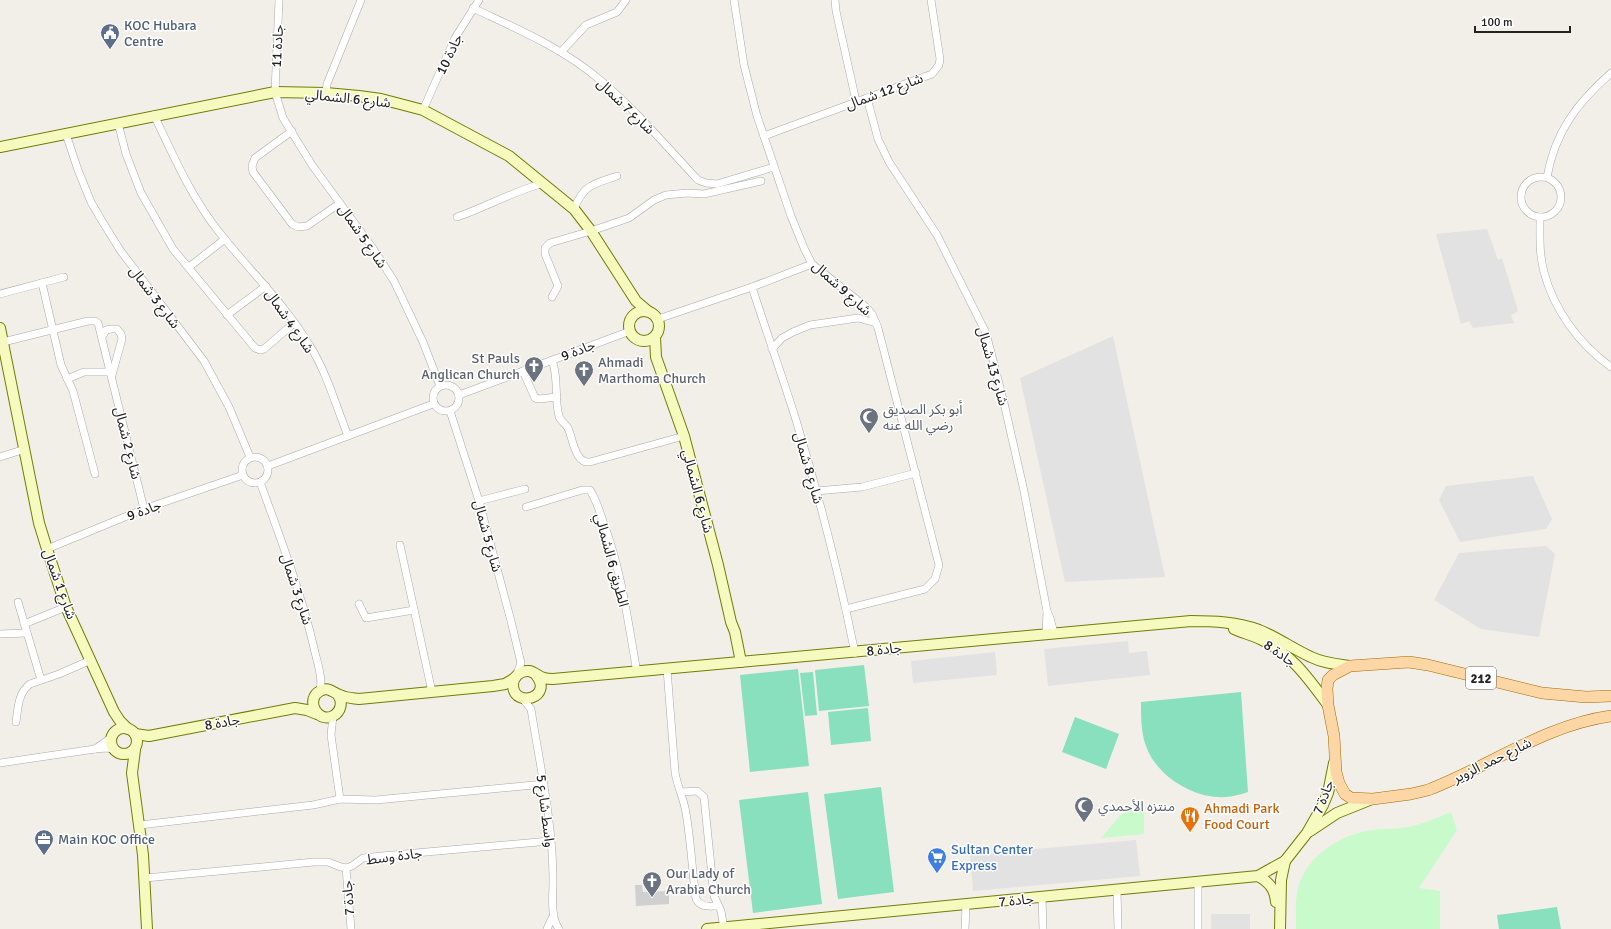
<svg xmlns="http://www.w3.org/2000/svg" width="1611" height="929" font-family="Signika,'Noto Sans Arabic',sans-serif">
  <rect width="100%" height="100%" fill="#f2efe9"/>
  <path fill="#d0d0d0" d="M635,885h7l1,7 26,-1v13l-33,2z"/>
  <g fill="#c8facc">
    <path d="M1144,805v29l-43,4 24,-28z"/>
    <path d="M1451,812l6,18 -38,58 21,3v38h-144c0,-12 -1,-24 1,-36 6,-35 42,-58 74,-63 13,-1 25,-1 37,-3 15,-3 29,-9 43,-15z"/>
  </g>
  <g fill="#88e0be">
    <path d="M864,665l5,41 -50,5 -4,-41z"/>
    <path d="M798,669l11,97 -59,6 -10,-97z"/>
    <path d="M813,672l4,43 -12,1 -5,-43z"/>
    <path d="M1241,692l7,100c-9,3 -20,6 -30,5 -27,-1 -59,-21 -70,-46 -7,-15 -7,-32 -7,-49z"/>
    <path d="M868,708l3,33 -40,4 -3,-33z"/>
    <path d="M1075,717l44,17 -13,35 -44,-17z"/>
    <path d="M881,787l13,105 -56,7 -14,-105z"/>
    <path d="M808,792l14,112 -69,9 -14,-113z"/>
    <path d="M1557,907l4,22h-62l-2,-14z"/>
  </g>
  <g fill="#e2e2e2">
    <path d="M1487,229l11,31 4,-2 16,53 -7,4 3,8 -41,5 -4,-7 -8,3 -25,-90z"/>
    <path d="M1113,336l52,241 -100,5 -45,-204z"/>
    <path d="M1533,476l19,43 -6,10 -86,13 -21,-42 7,-14z"/>
    <path d="M1546,546l9,8 -16,83 -58,-8 -47,-29 25,-47z"/>
    <path d="M1128,641l1,12 18,-2 3,24 -102,11 -4,-37z"/>
    <path d="M995,652l2,23 -84,8 -2,-22z"/>
    <path d="M1136,840l4,36 -167,15 -3,-36z"/>
    <rect x="1211" y="914" width="39" height="15"/>
  </g>
  <g fill="none" stroke-linecap="round" stroke-linejoin="round">
    <defs>
      <g id="street">
        <path d="M279,0l-4,92 8,26 29,47 60,82 22,34 29,61 17,44"/>
        <path d="M734,0l10,65 13,51 34,100 13,32 8,16 54,43 6,7 6,14 61,237 -4,14 -10,10 -79,20"/>
        <path d="M835,0l1,11 20,90"/>
        <path d="M473,8c44,21 90,40 127,72 36,30 66,66 98,100l8,3 11,1 57,-17"/>
        <path d="M561,52l25,-27 31,-13 9,-12"/>
        <path d="M326,93l1,-9 34,-84"/>
        <path d="M867,98l11,41 11,23 48,73 49,98 18,70 20,88 23,120 3,7 4,15"/>
        <path d="M423,110l32,-72 24,-38"/>
        <path d="M154,115c19,40 37,82 65,117 30,38 66,72 91,114 17,27 26,60 38,90"/>
        <path d="M118,123l8,31 15,39 32,56 82,99 5,2 4,-1 30,-26"/>
        <path d="M292,131l-37,27 -3,8 1,6 39,52 6,3 9,-1 33,-23"/>
        <path d="M66,134l12,36 13,32 11,19 18,29 84,111 25,46 21,50"/>
        <path d="M764,136l168,-62 7,-9 1,-6 -9,-59"/>
        <circle cx="1541" cy="197" r="20"/>
        <path d="M1547,177c8,-45 30,-74 64,-104"/>
        <path d="M574,209c10,-25 20,-25 43,-33"/>
        <path d="M457,217c29,-10 57,-26 87,-34"/>
        <path d="M1540,217c0,18 -1,37 4,55 10,38 35,72 67,95"/>
        <path d="M189,267l36,-28"/>
        <path d="M42,283l19,82 12,26 22,83"/>
        <path d="M752,287c14,44 30,88 44,133 23,76 43,154 59,233"/>
        <path d="M0,294l64,-17"/>
        <path d="M552,297l6,-11 -13,-32v-6l5,-5 41,-12 38,-13 25,-18 12,-5 21,-2 17,1 57,-13"/>
        <path d="M227,315l39,-29"/>
        <path d="M658,319l94,-32 60,-23"/>
        <path d="M102,337l4,-7 5,-1h6l4,5 1,5 -10,36"/>
        <path d="M3,342l85,-21h7l3,2 46,186"/>
        <path d="M772,349l10,-11 11,-6 17,-7 48,-7 18,5"/>
        <path d="M552,360c7,18 2,38 7,56 1,5 6,7 9,12 5,11 7,36 22,34l94,-26"/>
        <path d="M523,371l12,27 4,1 18,-2"/>
        <path d="M67,379l17,-7h26"/>
        <circle cx="446" cy="398" r="13"/>
        <path d="M459,395l171,-64"/>
        <path d="M450,411l29,90 32,120 10,42 -5,13"/>
        <circle cx="255" cy="470" r="13"/>
        <path d="M0,457l25,-8"/>
        <path d="M268,466l165,-62"/>
        <path d="M260,482c20,55 41,110 54,166 3,14 9,29 6,43"/>
        <path d="M816,491l46,-4 54,-14"/>
        <path d="M479,501l46,-12"/>
        <path d="M526,507l56,-17h8c7,11 10,23 14,34 18,48 24,99 33,148"/>
        <path d="M400,545l32,147"/>
        <path d="M47,549l97,-40 99,-34"/>
        <path d="M18,602l23,78"/>
        <path d="M359,604l7,14 48,-8"/>
        <path d="M24,624l42,-17"/>
        <path d="M0,634l27,-1"/>
        <path d="M1046,634l1,-23"/>
        <path d="M667,669l8,103c2,14 9,27 11,41 5,29 6,57 10,86 5,9 13,7 22,7"/>
        <path d="M522,698l9,11c9,57 22,114 22,172 0,16 -3,35 6,48"/>
        <path d="M333,716l-2,19 9,64"/>
        <path d="M16,722c2,-14 2,-29 14,-38l29,-10 32,-14"/>
        <path d="M95,749l17,-12"/>
        <path d="M0,763l95,-14 12,-1 7,1"/>
        <path d="M681,792l16,-1 7,6 10,99 7,15 3,17"/>
        <path d="M140,825l173,-20 27,-6 36,1 168,-16"/>
        <path d="M346,868l5,61"/>
        <path d="M145,878l169,-16h14l13,5 5,1 6,-2 11,-8 19,-2 168,-15"/>
        <path d="M1198,881v48"/>
        <path d="M1117,890l1,39"/>
        <path d="M1042,897l1,32"/>
        <path d="M547,929l7,-15"/>
        <path d="M965,929l1,-24"/>
      </g>
      <g id="secondary">
        <path d="M0,147l275,-55 51,1 33,3 22,3 42,11 86,46 65,53 17,22 45,70 13,11"/>
        <circle cx="644" cy="326" r="15"/>
        <path d="M0,328l39,195 8,26 19,58 48,105 6,9 8,8"/>
        <path d="M655,337l1,20 28,79 34,129 13,57 4,10 6,30"/>
        <path d="M1234,629c9,4 18,6 26,10 31,14 49,40 68,66"/>
        <path d="M536,675c18,22 -21,34 -23,11 -1,-9 8,-16 16,-15 6,1 10,6 15,7 3,1 6,1 9,1l638,-58c23,0 46,1 68,9 18,7 34,19 52,27 12,6 25,7 39,9"/>
        <path d="M338,695c5,7 3,17 -5,21 -16,8 -28,-17 -13,-25 9,-5 13,2 20,4 6,3 12,3 19,4l134,-13 12,-2 10,-6"/>
        <circle cx="124" cy="741" r="13"/>
        <path d="M135,734l14,2 146,-28 12,2 10,4"/>
        <path d="M135,750l-3,23 11,82 4,74"/>
        <path d="M1310,831l27,-18 35,-14"/>
        <path d="M1258,876c11,6 17,13 18,26"/>
        <path d="M707,929l551,-53 27,-15 22,-28 16,-28 5,-12 6,-30"/>
        <path d="M1280,929l1,-49 4,-19"/>
      </g>
      <path id="primary" d="M1611,696l-25,1 -44,-4 -114,-28 -19,-3 -59,4 -17,9 -5,5 -1,9 1,16 6,31 2,36 3,11 6,11 6,4 22,1 38,-5 17,-4c62,-24 117,-65 183,-74"/>
    </defs>
    <use href="#street" stroke="#a9a9a9" stroke-width="8"/>
    <use href="#secondary" stroke="#707d05" stroke-width="12"/>
    <use href="#primary" stroke="#a06b00" stroke-width="12"/>
    <use href="#street" stroke="#fff" stroke-width="7"/>
    <use href="#secondary" stroke="#f7fabf" stroke-width="10"/>
    <use href="#primary" stroke="#fcd6a4" stroke-width="11"/>
  </g>
  <defs>
    <symbol id="civic-pin" viewBox="-11 -11 22 30"><path d="M0 17L-7.5 6A9.5 9.5 0 1 1 7.5 6Z" fill="#5c6f8a" stroke="#fff"/><path d="M-.6-6.5H3V-4.5H.6V-3L4-1V1h2V6H-6V1h2V-1L-.6-3ZM-1.2 2.5V6h2.4V2.5Z" fill="#fff"/></symbol>
    <symbol id="church-pin" viewBox="-11 -11 22 30"><path d="M0 17L-7.5 6A9.5 9.5 0 1 1 7.5 6Z" fill="#6b7280" stroke="#fff"/><path d="M-1.2-6h2.4v3.5h3.3v2.4h-3.3V6h-2.4V-.1h-3.3v-2.4h3.3Z" fill="#fff"/></symbol>
    <symbol id="mosque-pin" viewBox="-11 -11 22 30"><path d="M0 17L-7.5 6A9.5 9.5 0 1 1 7.5 6Z" fill="#6b7280" stroke="#fff"/><path d="M3.5-4.9A6 6 0 1 0 3.5 4.9A5 5 0 1 1 3.5-4.9Z" fill="#fff"/></symbol>
    <symbol id="restaurant-pin" viewBox="-11 -11 22 30"><path d="M0 17L-7.5 6A9.5 9.5 0 1 1 7.5 6Z" fill="#e8710a" stroke="#fff"/><path d="M-5-6h1v4h1v-4h1v4h1v-4h1v5L-1.5 .5V6h-2V.5L-5-1ZM5-6V6H3V1.5H1.5Q1.5-4 5-6Z" fill="#fff"/></symbol>
    <symbol id="office-pin" viewBox="-11 -11 22 30"><path d="M0 17L-7.5 6A9.5 9.5 0 1 1 7.5 6Z" fill="#5c6f8a" stroke="#fff"/><path d="M-6-3h4V-5.5h4V-3h4V5H-6ZM-1-4.5V-3h2v-1.5ZM-6 0V1H6V0Z" fill="#fff"/></symbol>
    <symbol id="supermarket-pin" viewBox="-11 -11 22 30"><path d="M0 17L-7.5 6A9.5 9.5 0 1 1 7.5 6Z" fill="#3f7fe0" stroke="#fff"/><path d="M-6-5.5h2.5l.6 2H6L4.5 2H-2.5L-4.4-4H-6ZM-1.5 3.2a1.3 1.3 0 1 0 .1 0ZM3 3.2a1.3 1.3 0 1 0 .1 0Z" fill="#fff"/></symbol>
  </defs>
  <g fill-rule="evenodd">
    <use href="#civic-pin" x="99" y="22" width="22" height="30"/>
    <use href="#church-pin" x="523" y="355" width="22" height="30"/>
    <use href="#church-pin" x="573" y="359" width="22" height="30"/>
    <use href="#mosque-pin" x="858" y="406" width="22" height="30"/>
    <use href="#mosque-pin" x="1073" y="795" width="22" height="30"/>
    <use href="#restaurant-pin" x="1179" y="805" width="22" height="30"/>
    <use href="#office-pin" x="33" y="828" width="22" height="30"/>
    <use href="#supermarket-pin" x="926" y="846" width="22" height="30"/>
    <use href="#church-pin" x="641" y="870" width="22" height="30"/>
  </g>
  <g text-anchor="middle" stroke-width="3" stroke-linejoin="round" paint-order="stroke">
    <rect fill="#fff" stroke="#646464" stroke-width="1" x="1466" y="667" width="30" height="22" rx="3"/>
    <g font-size="13" font-weight="bold" fill="#222">
      <text x="1481" y="683">212</text>
    </g>
    <g font-size="14" fill="#4e5e75" stroke="#fff" text-anchor="start">
      <text x="124" y="30">KOC Hubara<tspan x="124" dy="16">Centre</tspan></text>
      <text x="58" y="844">Main KOC Office</text>
    </g>
    <g font-size="14" fill="#222" stroke="#fff">
      <text transform="translate(277 46) rotate(-87)" y="5">جادة 11</text>
      <text transform="translate(449 54) rotate(-64)" y="5">جادة 10</text>
      <text transform="translate(884 91) rotate(-20)" y="5">شارع 12 شمال</text>
      <text transform="translate(348 98) rotate(6)" y="5">شارع 6 الشمالي</text>
      <text transform="translate(626 106) rotate(44)" y="5">شارع 7 شمال</text>
      <text transform="translate(363 236) rotate(55)" y="5">شارع 5 شمال</text>
      <text transform="translate(842 288) rotate(42)" y="5">شارع 9 شمال</text>
      <text transform="translate(155 297) rotate(53)" y="5">شارع 3 شمال</text>
      <text transform="translate(290 321) rotate(55)" y="5">شارع 4 شمال</text>
      <text transform="translate(578 350) rotate(-21)" y="5">جادة 9</text>
      <text transform="translate(993 366) rotate(74)" y="5">شارع 13 شمال</text>
      <text transform="translate(128 443) rotate(76)" y="5">شارع 2 شمال</text>
      <text transform="translate(809 468) rotate(74)" y="5">شارع 8 شمال</text>
      <text transform="translate(698 491) rotate(75)" y="5">شارع 6 الشمالي</text>
      <text transform="translate(144 510) rotate(-20)" y="5">جادة 9</text>
      <text transform="translate(488 536) rotate(75)" y="5">شارع 5 شمال</text>
      <text transform="translate(612 560) rotate(75)" y="5">الطريق 6 الشمالي</text>
      <text transform="translate(60 584) rotate(70)" y="5">شارع 1 شمال</text>
      <text transform="translate(297 589) rotate(72)" y="5">شارع 3 شمال</text>
      <text transform="translate(884 649) rotate(-6)" y="5">جادة 8</text>
      <text transform="translate(1280 653) rotate(35)" y="5">جادة 8</text>
      <text transform="translate(222 722) rotate(-10)" y="5">جادة 8</text>
      <text transform="translate(1492 760) rotate(-26)" y="5">شارع حمد الزوير</text>
      <text transform="translate(1323 797) rotate(-69)" y="5">جادة 7</text>
      <text transform="translate(546 811) rotate(83)" y="5">واسط شارع 5</text>
      <text transform="translate(394 856) rotate(-7)" y="5">جادة وسط</text>
      <text transform="translate(348 898) rotate(-94)" y="5">جادة 7</text>
      <text transform="translate(1016 900) rotate(-6)" y="5">جادة 7</text>
    </g>
    <g font-size="14" fill="#5b616d" stroke="#fff" text-anchor="start">
      <text x="520" y="363" text-anchor="end">St Pauls<tspan x="520" dy="16">Anglican Church</tspan></text>
      <text x="598" y="367">Ahmadi<tspan x="598" dy="16">Marthoma Church</tspan></text>
      <text x="883" y="414">أبو بكر الصديق<tspan x="883" dy="16">رضي الله عنه</tspan></text>
      <text x="1098" y="811">منتزه الأحمدي</text>
      <text x="666" y="878">Our Lady of<tspan x="666" dy="16">Arabia Church</tspan></text>
    </g>
    <g font-size="14" fill="#c56008" stroke="#fff" text-anchor="start">
      <text x="1204" y="813">Ahmadi Park<tspan x="1204" dy="16">Food Court</tspan></text>
    </g>
    <g font-size="14" fill="#366cbe" stroke="#fff" text-anchor="start">
      <text x="951" y="854">Sultan Center<tspan x="951" dy="16">Express</tspan></text>
    </g>
  </g>
  <path d="M1475 26v6h95v-6" fill="none" stroke="#222222" stroke-width="2"/>
  <text x="1481" y="26" font-size="12" fill="#222222" stroke="#ffffff" stroke-width="3" paint-order="stroke">100 m</text>
</svg>
